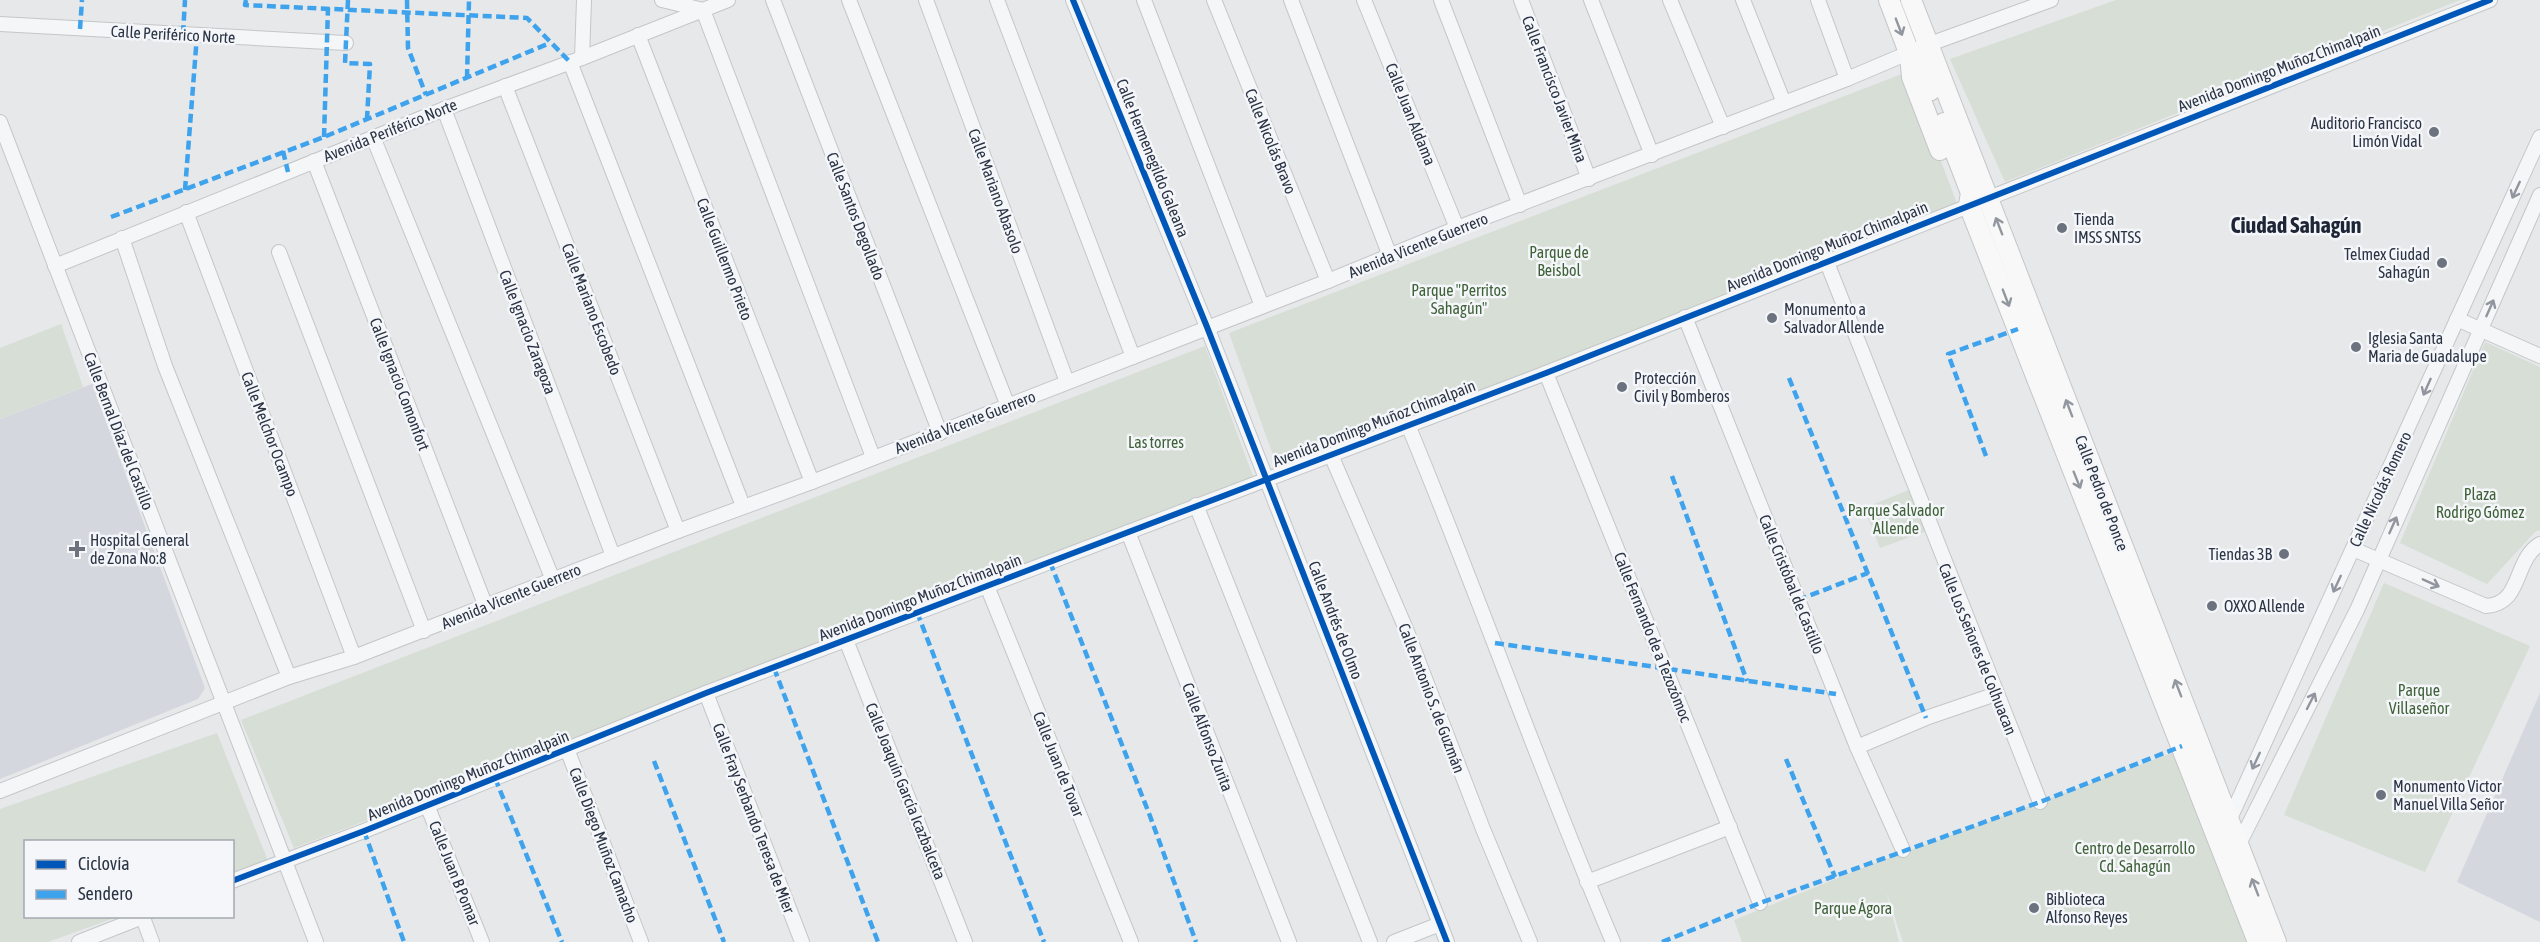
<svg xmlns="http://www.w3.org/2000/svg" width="2540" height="942" font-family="'Asap Condensed',sans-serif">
  <rect width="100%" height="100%" fill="#e6e8ea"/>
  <g fill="#d4d7dd">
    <path d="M92,384l113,304 -7,11 -198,80v-360z"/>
    <path d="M2540,693v229l-83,-40z"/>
  </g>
  <g fill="#d6ded6">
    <path d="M2116,0h344l-455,182 -55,-123z"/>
    <path d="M1907,72l51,134 -680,263 -49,-136z"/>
    <path d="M61,324l22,63 -83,32v-71z"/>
    <path d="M2485,342l55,25v163l-5,2 -48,52 -87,-41z"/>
    <path d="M1205,346l50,136 -961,366 -53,-128z"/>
    <path d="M1914,488l15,42 -49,18 -16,-40z"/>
    <path d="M2384,583l146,63 -105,226 -141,-57z"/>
    <path d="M217,733l51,128 -35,13 -1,-32h-206v74l91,1 -69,25h-48v-133z"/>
    <path d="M2183,749l75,193h-355l-17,-51 13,51h-157l-8,-22 141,-57z"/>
  </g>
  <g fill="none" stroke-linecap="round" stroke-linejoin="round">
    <defs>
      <g id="street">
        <path d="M662,0l41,10 170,447"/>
        <path d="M773,0l167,433"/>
        <path d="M849,0l159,406"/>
        <path d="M926,0l141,382"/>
        <path d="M997,0l136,357"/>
        <path d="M1073,0l134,327 240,615"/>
        <path d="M1144,0l118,306"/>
        <path d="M1214,0l114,281"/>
        <path d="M1291,0l99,256"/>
        <path d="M1364,0l93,228"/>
        <path d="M1441,0l79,205"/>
        <path d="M1521,0l68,179"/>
        <path d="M1591,0l61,155"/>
        <path d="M1670,0l53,127"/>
        <path d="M1743,0l41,103"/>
        <path d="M1818,0l29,79"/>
        <path d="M0,24l346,19"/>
        <path d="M638,35l174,447"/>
        <path d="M582,58l2,-58"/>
        <path d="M570,62l173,444"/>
        <path d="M505,86l173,445"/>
        <path d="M444,109l169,447"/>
        <path d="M0,122l316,820"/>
        <path d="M373,137l180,443"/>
        <path d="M314,161l172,446"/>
        <path d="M186,212l168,445"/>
        <path d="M122,238l43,128 124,311"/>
        <path d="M279,252l145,379"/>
        <path d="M1826,260l214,542"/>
        <path d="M55,266l389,-157 138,-51 146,-58"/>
        <path d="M1685,317l172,430 46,103"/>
        <path d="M2457,319l83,37"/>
        <path d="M1546,373l214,530"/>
        <path d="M1408,425c71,171 132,346 205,517"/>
        <path d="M1331,455l75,174 77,200 47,113"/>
        <path d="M1196,505l174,437"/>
        <path d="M1128,532l161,410"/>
        <path d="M2353,549l133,57c37,-2 27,-46 54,-62"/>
        <path d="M987,586l144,356"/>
        <path d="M846,640l119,302"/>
        <path d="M706,693l96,249"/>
        <path d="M1857,747l69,-29 70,-24"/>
        <path d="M567,749l74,193"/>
        <path d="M0,791l289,-114 65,-20 324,-126 134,-49 516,-201 129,-53 390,-149 80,-34 124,-45"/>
        <path d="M427,805l55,137"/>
        <path d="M2228,823l312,-686"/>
        <path d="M2237,848l120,-238 183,-415"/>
        <path d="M232,881l132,-50 342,-138 840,-320 944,-373"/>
        <path d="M1587,882l143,-55"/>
        <path d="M143,918l9,24"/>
        <path d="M79,942l66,-26"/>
        <path d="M1394,942l46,-18"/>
      </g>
      <g id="secondary">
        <path d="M1889,0l21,55 2,22 28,73"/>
        <path d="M1911,0l365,942"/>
        <path d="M1910,55l14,15 7,20"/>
        <path d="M1944,123l27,70 -2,12 289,737"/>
      </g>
    </defs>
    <use href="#street" stroke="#c4c6c8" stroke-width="16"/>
    <use href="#secondary" stroke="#c4c6c8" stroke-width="22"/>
    <use href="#street" stroke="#f5f6f7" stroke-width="14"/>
    <use href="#secondary" stroke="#f8f8f8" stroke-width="20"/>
    <g stroke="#3ea3ec" stroke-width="4.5" stroke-dasharray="9 4.5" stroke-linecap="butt">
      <path d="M246,0l-1,5 282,13 43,44"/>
      <path d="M348,0l-3,63 25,1 -3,55"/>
      <path d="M407,0l1,48 18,47"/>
      <path d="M80,29l2,-29"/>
      <path d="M183,34l2,-34"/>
      <path d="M467,78l2,-78"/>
      <path d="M324,137l4,-129"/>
      <path d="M283,151l5,21"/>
      <path d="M185,190l12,-155"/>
      <path d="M111,217l213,-80 226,-94"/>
      <path d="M1789,378l137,340"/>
      <path d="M1986,456l-38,-102 70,-25"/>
      <path d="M1672,476l75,205"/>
      <path d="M1050,562l100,254 46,126"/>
      <path d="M1798,600l70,-27"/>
      <path d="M917,612l127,330"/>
      <path d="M1495,643l341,51"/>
      <path d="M774,668l104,274"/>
      <path d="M1786,759l49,118"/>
      <path d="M654,761l70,181"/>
      <path d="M495,778l67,164"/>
      <path d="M364,831l40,111"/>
      <path d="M1662,942l98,-39 280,-101 142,-56"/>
    </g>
    <defs>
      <g id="cycleway">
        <path d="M1073,0l134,327 240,615"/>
        <path d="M232,881l132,-50 342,-138 840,-320 944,-373"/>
      </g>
    </defs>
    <use href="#cycleway" stroke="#f4f6f9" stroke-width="10"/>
    <use href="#cycleway" stroke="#0057b8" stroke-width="6"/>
  </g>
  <defs><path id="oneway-shaft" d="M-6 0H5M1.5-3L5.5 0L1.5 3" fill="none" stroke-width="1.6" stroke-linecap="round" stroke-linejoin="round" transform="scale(1.5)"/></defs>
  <g stroke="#92969e">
    <use href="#oneway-shaft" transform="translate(1899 27) rotate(69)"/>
    <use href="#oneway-shaft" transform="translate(1999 226) rotate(-111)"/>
    <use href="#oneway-shaft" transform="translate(2006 298) rotate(69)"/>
    <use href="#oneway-shaft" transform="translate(2069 408) rotate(-111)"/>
    <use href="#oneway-shaft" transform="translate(2077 480) rotate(68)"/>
    <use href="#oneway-shaft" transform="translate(2178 688) rotate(-111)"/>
    <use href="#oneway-shaft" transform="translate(2255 887) rotate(-111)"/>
  </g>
  <g stroke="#90959e">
    <use href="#oneway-shaft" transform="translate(2516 190) rotate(115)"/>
    <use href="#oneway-shaft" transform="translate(2490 308) rotate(-66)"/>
    <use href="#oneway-shaft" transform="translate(2427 387) rotate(114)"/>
    <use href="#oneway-shaft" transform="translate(2393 525) rotate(-66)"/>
    <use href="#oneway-shaft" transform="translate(2431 583) rotate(24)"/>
    <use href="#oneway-shaft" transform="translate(2337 584) rotate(115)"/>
    <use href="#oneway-shaft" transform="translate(2311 701) rotate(-63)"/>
    <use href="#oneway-shaft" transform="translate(2256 761) rotate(115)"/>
  </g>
  <g fill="#6c737f" stroke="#f4f6f9" stroke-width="2">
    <circle cx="2434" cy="132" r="6"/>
    <circle cx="2062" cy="228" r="6"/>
    <circle cx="2442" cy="263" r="6"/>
    <circle cx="1772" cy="318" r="6"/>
    <circle cx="2356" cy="347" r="6"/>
    <circle cx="1622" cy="387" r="6"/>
    <path d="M74 540h6v6h6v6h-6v6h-6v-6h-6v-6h6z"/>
    <circle cx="2284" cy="554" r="6"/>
    <circle cx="2212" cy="606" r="6"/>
    <circle cx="2381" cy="795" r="6"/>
    <circle cx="2034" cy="908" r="6"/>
  </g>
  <g text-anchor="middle" stroke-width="5" stroke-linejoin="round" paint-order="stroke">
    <g font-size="16" fill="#2b3445" stroke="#f4f6f9">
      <text transform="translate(173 34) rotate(3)" y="6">Calle Periférico Norte</text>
      <text transform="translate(2279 68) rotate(-21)" y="6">Avenida Domingo Muñoz Chimalpain</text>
      <text transform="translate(1555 89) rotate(69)" y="6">Calle Francisco Javier Mina</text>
      <text transform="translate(1411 114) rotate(68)" y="6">Calle Juan Aldama</text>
      <text transform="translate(390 130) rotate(-22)" y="6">Avenida Periférico Norte</text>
      <text transform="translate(1271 141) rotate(68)" y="6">Calle Nicolás Bravo</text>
      <text transform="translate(1153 158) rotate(68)" y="6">Calle Hermenegildo Galeana</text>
      <text transform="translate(996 191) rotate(70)" y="6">Calle Mariano Abasolo</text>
      <text transform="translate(856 216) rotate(69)" y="6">Calle Santos Degollado</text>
      <text transform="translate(1418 245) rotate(-22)" y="6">Avenida Vicente Guerrero</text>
      <text transform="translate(1827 246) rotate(-22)" y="6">Avenida Domingo Muñoz Chimalpain</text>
      <text transform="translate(725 259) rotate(69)" y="6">Calle Guillermo Prieto</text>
      <text transform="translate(592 309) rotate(69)" y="6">Calle Mariano Escobedo</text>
      <text transform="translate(528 332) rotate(69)" y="6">Calle Ignacio Zaragoza</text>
      <text transform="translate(400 384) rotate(69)" y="6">Calle Ignacio Comonfort</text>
      <text transform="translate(965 422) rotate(-21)" y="6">Avenida Vicente Guerrero</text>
      <text transform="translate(1374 423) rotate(-21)" y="6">Avenida Domingo Muñoz Chimalpain</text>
      <text transform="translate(119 431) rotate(69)" y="6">Calle Bernal Díaz del Castillo</text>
      <text transform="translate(270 434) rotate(69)" y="6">Calle Melchor Ocampo</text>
      <text transform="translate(2380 489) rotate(-65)" y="6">Calle Nicolás Romero</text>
      <text transform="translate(2102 493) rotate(69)" y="6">Calle Pedro de Ponce</text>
      <text transform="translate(1792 584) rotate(68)" y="6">Calle Cristóbal de Castillo</text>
      <text transform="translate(511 596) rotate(-22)" y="6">Avenida Vicente Guerrero</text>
      <text transform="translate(920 597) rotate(-21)" y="6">Avenida Domingo Muñoz Chimalpain</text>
      <text transform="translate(1336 620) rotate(69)" y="6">Calle Andrés de Olmo</text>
      <text transform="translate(1653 637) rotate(68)" y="6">Calle Fernando de a Tezozómoc</text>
      <text transform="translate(1978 649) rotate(68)" y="6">Calle Los Señores de Colhuacan</text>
      <text transform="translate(1432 698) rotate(69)" y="6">Calle Antonio S. de Guzmán</text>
      <text transform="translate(1208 737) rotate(69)" y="6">Calle Alfonso Zurita</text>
      <text transform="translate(1059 764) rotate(68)" y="6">Calle Juan de Tovar</text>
      <text transform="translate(468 775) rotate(-22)" y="6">Avenida Domingo Muñoz Chimalpain</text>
      <text transform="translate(906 791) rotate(68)" y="6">Calle Joaquín García Icazbalceta</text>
      <text transform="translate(754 818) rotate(69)" y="6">Calle Fray Serbando Teresa de Mier</text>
      <text transform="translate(604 845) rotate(69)" y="6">Calle Diego Muñoz Camacho</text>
      <text transform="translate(455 873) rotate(68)" y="6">Calle Juan B Pomar</text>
    </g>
    <g font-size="16" fill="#2b3445" stroke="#f4f6f9" text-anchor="start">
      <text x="2422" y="129" text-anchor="end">Auditorio Francisco<tspan x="2422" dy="18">Limón Vidal</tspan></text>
      <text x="2074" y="225">Tienda<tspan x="2074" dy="18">IMSS SNTSS</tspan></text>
      <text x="2430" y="260" text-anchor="end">Telmex Ciudad<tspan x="2430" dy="18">Sahagún</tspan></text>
      <text x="1784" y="315">Monumento a<tspan x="1784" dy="18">Salvador Allende</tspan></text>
      <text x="2368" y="344">Iglesia Santa<tspan x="2368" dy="18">Maria de Guadalupe</tspan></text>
      <text x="1634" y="384">Protección<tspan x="1634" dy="18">Civil y Bomberos</tspan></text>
      <text x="90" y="546">Hospital General<tspan x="90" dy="18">de Zona No:8</tspan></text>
      <text x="2272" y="560" text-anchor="end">Tiendas 3B</text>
      <text x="2224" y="612">OXXO Allende</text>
      <text x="2393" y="792">Monumento Victor<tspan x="2393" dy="18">Manuel Villa Señor</tspan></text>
      <text x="2046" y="905">Biblioteca<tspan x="2046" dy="18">Alfonso Reyes</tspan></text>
    </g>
    <g font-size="16" fill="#3f6138" stroke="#f4f6f9">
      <text x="1559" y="258">Parque de<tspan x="1559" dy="18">Beisbol</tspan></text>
      <text x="1459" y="296">Parque "Perritos<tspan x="1459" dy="18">Sahagún"</tspan></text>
      <text x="1156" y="448">Las torres</text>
      <text x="2480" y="500">Plaza<tspan x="2480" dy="18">Rodrigo Gómez</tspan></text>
      <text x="1896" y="516">Parque Salvador<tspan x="1896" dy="18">Allende</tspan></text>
      <text x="2419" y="696">Parque<tspan x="2419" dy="18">Villaseñor</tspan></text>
      <text x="2135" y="854">Centro de Desarrollo<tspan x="2135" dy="18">Cd. Sahagún</tspan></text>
      <text x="1853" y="914">Parque Ágora</text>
    </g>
    <g font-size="22" font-weight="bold" fill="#1d2536" stroke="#f4f6f9">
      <text x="2296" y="233">Ciudad Sahagún</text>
    </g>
  </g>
  <rect x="24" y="840" width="210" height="78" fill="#f4f6f9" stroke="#a4a8b1" stroke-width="1.5"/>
  <rect x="36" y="860" width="30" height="9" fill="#0057b8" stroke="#a4a8b1" stroke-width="1.5"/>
  <text x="78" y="870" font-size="18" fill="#2b3445">Ciclovía</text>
  <rect x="36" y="890" width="30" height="9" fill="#3ea3ec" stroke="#a4a8b1" stroke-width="1.5"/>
  <text x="78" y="900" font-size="18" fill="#2b3445">Sendero</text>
</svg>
